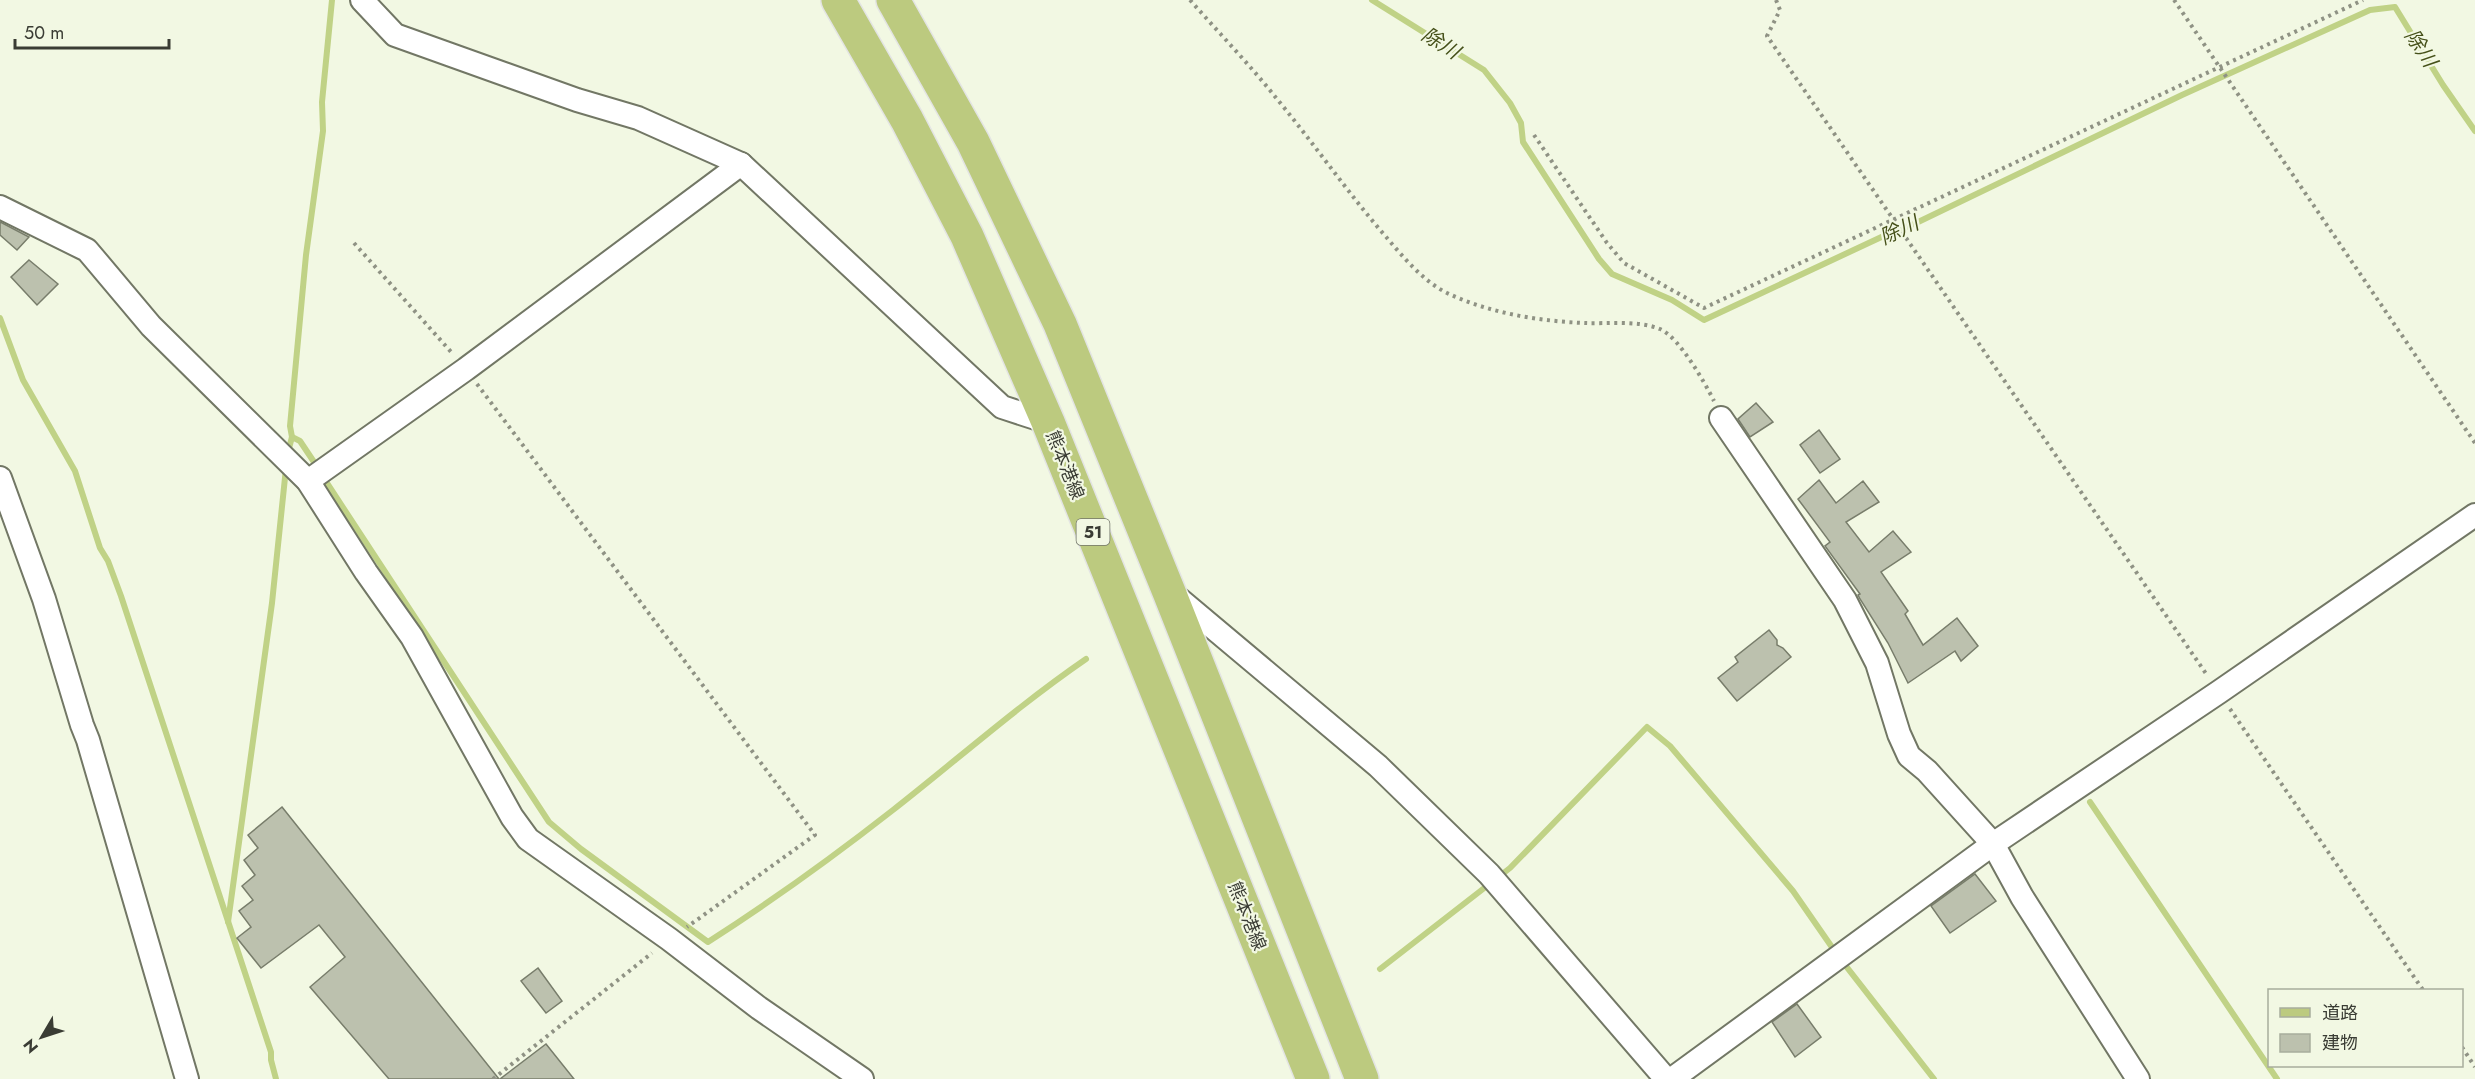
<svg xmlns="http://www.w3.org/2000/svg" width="2475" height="1079" font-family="Jost,'Noto Sans JP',sans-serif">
  <rect width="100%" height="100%" fill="#f2f8e3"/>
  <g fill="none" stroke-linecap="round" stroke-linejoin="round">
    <g stroke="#c0d286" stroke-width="6">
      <path d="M1372,0l112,70 26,33 11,20 2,19 76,117 13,15 60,26 32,20 186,-87 24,-9 268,-129 188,-85 25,-3 48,78 32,46"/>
      <path d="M0,318l23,62 52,91 25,77 8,13 13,35 150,456v8l5,19"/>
      <path d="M292,437l8,4 18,27"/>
      <path d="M288,452l4,-15 -2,-11 16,-171 17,-124 -1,-29 10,-102"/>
      <path d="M323,477l226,345 32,27 127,93c64,-41 125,-85 185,-132 65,-51 126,-105 193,-151"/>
      <path d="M2090,802l187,277"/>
      <path d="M228,922l44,-319 14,-135"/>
      <path d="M1842,961l92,118"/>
      <path d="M1380,969l130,-101 137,-141 23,19 123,145 43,62"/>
    </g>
  </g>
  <g fill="#bcc1ae" stroke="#787d6b" stroke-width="1.5">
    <path d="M0,222l29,15 -12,13 -17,-15z"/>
    <path d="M29,260l29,24 -21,21 -26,-28z"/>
    <path d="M1756,403l17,19 -23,15 -12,-18z"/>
    <path d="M1819,430l21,29 -20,14 -20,-28z"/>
    <path d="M1819,480l17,23 27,-22 16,21 -33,20 23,30 24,-21 18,21 -30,20 27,39 -3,3 18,31 34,-27 21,28 -17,15 -6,-10 -47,32 -20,-40 -28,-44 -2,-4 2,-1 -35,-48 5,-4 -32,-43z"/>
    <path d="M1769,630l8,10v5l6,3 8,9 -54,44 -19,-23 20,-16 -3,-5z"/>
    <path d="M282,807l217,272h-110l-79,-92 35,-30 -26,-32 -58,43 -24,-30 14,-11 -12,-16 14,-11 -11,-14 13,-11 -11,-15 14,-12 -10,-13z"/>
    <path d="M1975,874l21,27 -46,32 -19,-27z"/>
    <path d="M538,968l24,33 -16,12 -25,-32z"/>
    <path d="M1797,1004l24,33 -26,20 -23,-35z"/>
    <path d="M546,1044l28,35h-74z"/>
  </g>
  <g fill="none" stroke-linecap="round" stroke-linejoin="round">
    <defs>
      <g id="street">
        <path d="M362,0l33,35 182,65 61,18 103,46 261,243 46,15"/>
        <path d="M0,207l87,43 64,76 157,155 58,91 46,65 100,180 16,22 141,100 90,69 103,71"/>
        <path d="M1721,418l124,182 32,63 22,71 10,22 18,15 66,73 29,53 116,182"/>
        <path d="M0,478l44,121 38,126 6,15 99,339"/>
        <path d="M308,481l158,-112 275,-205"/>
        <path d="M1173,594l205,172 111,108 177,205"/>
        <path d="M1672,1079l321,-235 226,-152 256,-177"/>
      </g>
      <g id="primary">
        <path d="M838,0l69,120 60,116 81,186 265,657"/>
        <path d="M893,0l80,142 87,182 109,268 193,487"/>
      </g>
    </defs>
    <use href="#street" stroke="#727765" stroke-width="26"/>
    <use href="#primary" stroke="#e3e4e3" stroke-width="36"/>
    <g stroke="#8f9284" stroke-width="4" stroke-dasharray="3 4.5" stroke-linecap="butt">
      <path d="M1190,0c29,33 60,65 87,99 38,46 71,94 110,139 17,20 36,43 60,55 42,20 91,28 137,30 23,1 54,-3 76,6 19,8 45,54 54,72"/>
      <path d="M1776,0l4,10 -13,26 440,639"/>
      <path d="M2174,0l301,443"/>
      <path d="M1534,135l73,108 17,20 80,45 659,-308"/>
      <path d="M354,243l98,110"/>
      <path d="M477,384l338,451 -128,92"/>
      <path d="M2230,709l193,281"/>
      <path d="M2462,1047l13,20"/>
      <path d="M493,1079l159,-126"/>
    </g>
    <use href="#street" stroke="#fff" stroke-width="22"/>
    <use href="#primary" stroke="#bcca7f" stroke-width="33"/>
  </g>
  <g text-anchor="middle" stroke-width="4.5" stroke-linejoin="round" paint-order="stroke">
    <rect fill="#f2f8e3" stroke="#717468" stroke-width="1.5" x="1076.5" y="519" width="33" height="26" rx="4.5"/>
    <g font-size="16" font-weight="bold" fill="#3a3c34">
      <text x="1093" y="538">51</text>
    </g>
    <g font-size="18" fill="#3a3c34" stroke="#f2f8e3">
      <text transform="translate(1065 465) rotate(68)" y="6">熊本港線</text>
      <text transform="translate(1247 916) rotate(68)" y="6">熊本港線</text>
    </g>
    <g font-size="20" font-style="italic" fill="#455019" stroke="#f2f8e3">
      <text transform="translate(1441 43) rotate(32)" y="7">除川</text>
      <text transform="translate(2421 48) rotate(57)" y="7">除川</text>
      <text transform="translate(1899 230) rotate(-25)" y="7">除川</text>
    </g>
  </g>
  <rect x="2268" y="989" width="195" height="78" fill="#f2f8e3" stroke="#a8ad9d" stroke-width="1.5"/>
  <rect x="2280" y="1008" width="30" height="9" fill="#bcca7f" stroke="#a8ad9d" stroke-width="1.5"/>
  <text x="2322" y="1019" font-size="18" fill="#3a3c34">道路</text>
  <rect x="2280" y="1034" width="30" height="18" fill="#bcc1ae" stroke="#a8ad9d" stroke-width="1.5"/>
  <text x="2322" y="1049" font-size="18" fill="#3a3c34">建物</text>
  <g transform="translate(42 1037) rotate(231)" stroke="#f2f8e3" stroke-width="4.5" paint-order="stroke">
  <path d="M0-4.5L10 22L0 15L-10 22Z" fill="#3a3c34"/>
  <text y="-9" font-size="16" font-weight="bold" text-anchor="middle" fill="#3a3c34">N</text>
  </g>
  <path d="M15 39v9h154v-9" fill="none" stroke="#3a3c34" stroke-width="3"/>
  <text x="24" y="39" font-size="18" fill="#3a3c34" stroke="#f2f8e3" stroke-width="4.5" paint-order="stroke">50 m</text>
</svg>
